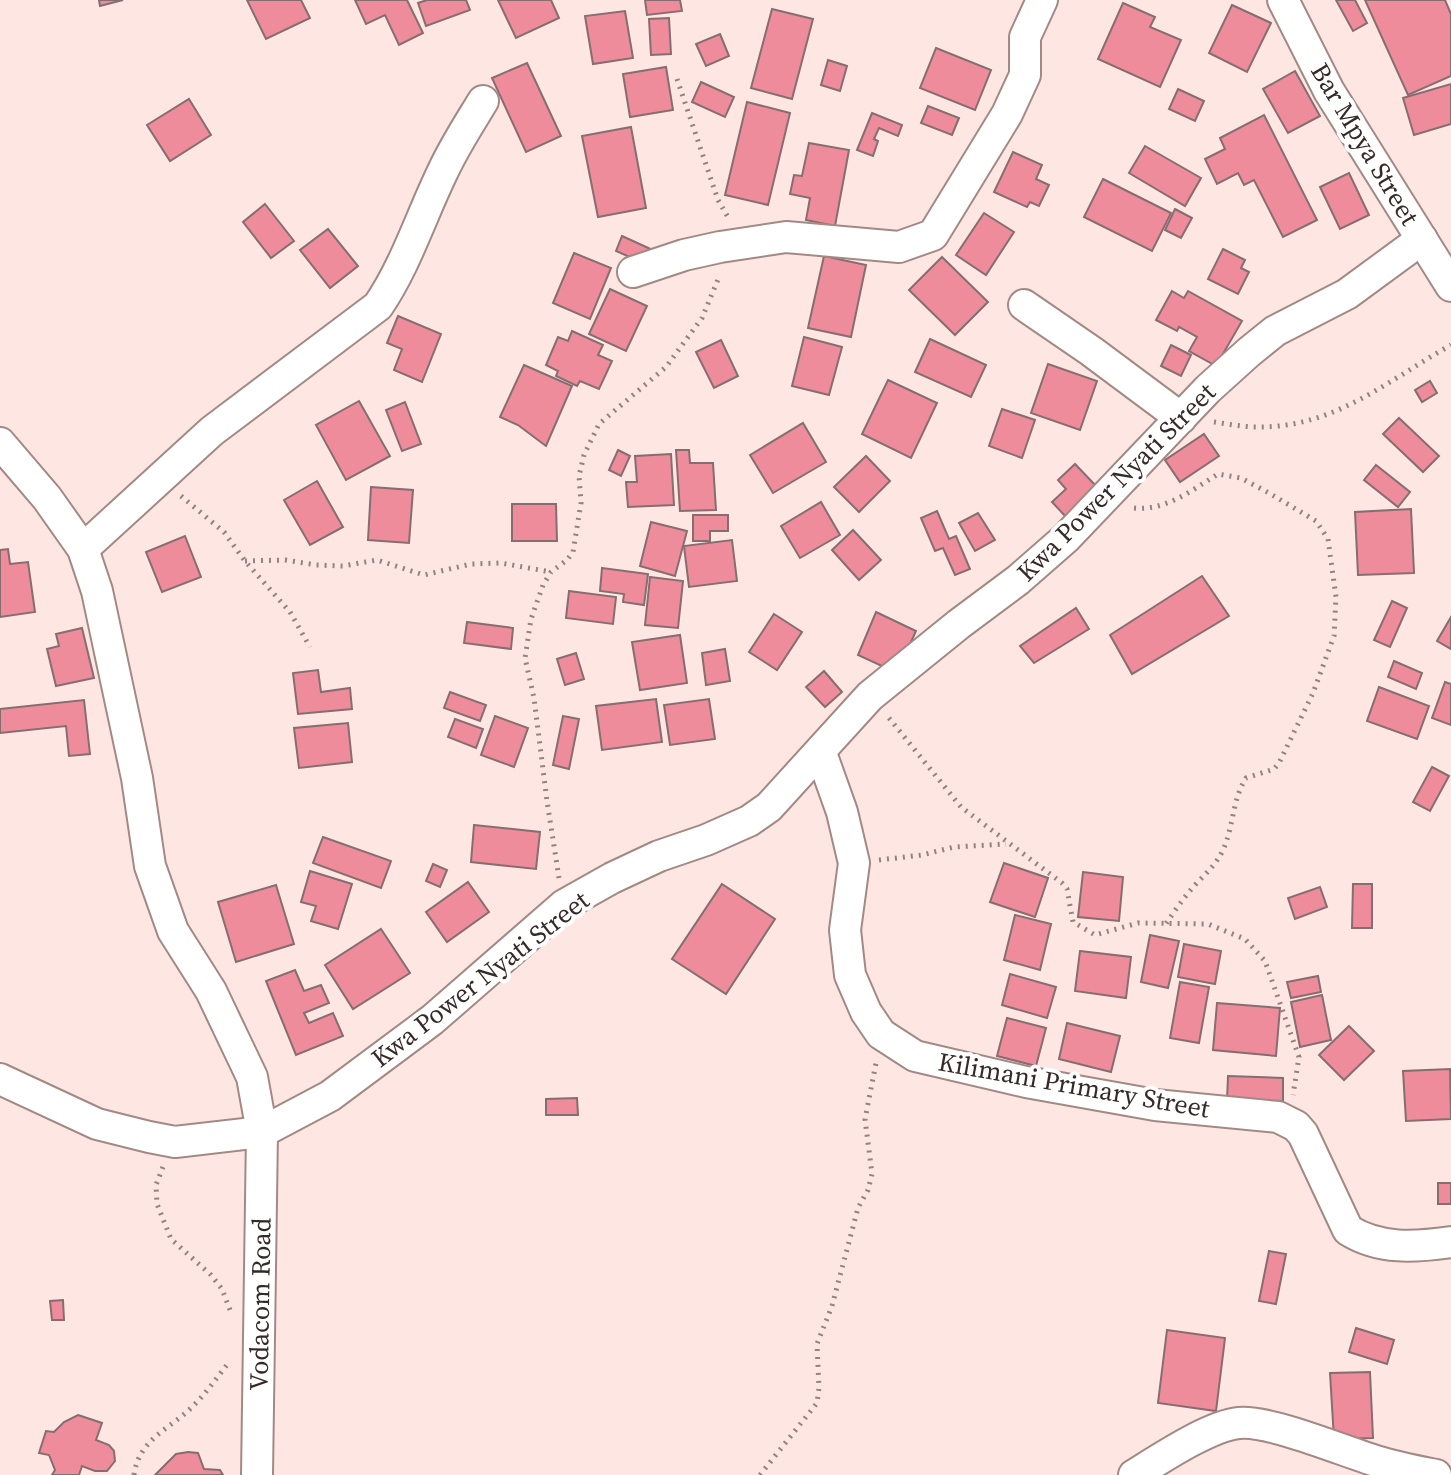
<svg xmlns="http://www.w3.org/2000/svg" width="1451" height="1475" font-family="'Source Serif 4',serif">
  <rect width="100%" height="100%" fill="#fee7e3"/>
  <g fill="#ee8c9c" stroke="#866d70" stroke-width="2">
    <path d="M99,0h24l-23,6z"/>
    <path d="M247,0h54l9,18 -44,21z"/>
    <path d="M355,0h52l16,33 -24,12 -14,-30 -19,9z"/>
    <path d="M427,0h39l4,10 -44,16 -8,-23z"/>
    <path d="M498,0h53l8,18 -43,20z"/>
    <path d="M645,0h35l2,11 -35,4z"/>
    <path d="M1336,0h19l12,23 -14,8z"/>
    <path d="M1365,0h80l6,14v62l-43,19z"/>
    <path d="M1123,3l32,14 -5,10 31,13 -21,47 -62,-28z"/>
    <path d="M1232,5l39,18 -24,49 -38,-19z"/>
    <path d="M772,9l41,10 -21,80 -41,-11z"/>
    <path d="M625,11l8,47 -40,6 -8,-48z"/>
    <path d="M669,18l2,36 -20,1 -2,-36z"/>
    <path d="M720,34l9,22 -23,10 -10,-22z"/>
    <path d="M936,48l55,22 -16,40 -55,-22z"/>
    <path d="M828,60l19,6 -7,25 -19,-6z"/>
    <path d="M527,63l34,73 -35,16 -34,-74z"/>
    <path d="M666,67l7,43 -43,7 -7,-43z"/>
    <path d="M1295,71l25,45 -32,17 -25,-44z"/>
    <path d="M701,82l33,15 -9,20 -33,-15z"/>
    <path d="M1451,84v40l-37,11 -11,-37z"/>
    <path d="M1178,89l26,12 -9,20 -26,-12z"/>
    <path d="M189,99l22,36 -41,26 -23,-36z"/>
    <path d="M747,102l43,11 -22,92 -43,-10z"/>
    <path d="M928,106l31,12 -7,17 -31,-12z"/>
    <path d="M872,113l30,12 -4,11 -19,-8 -5,11 4,2 -5,15 -16,-6z"/>
    <path d="M1264,115l53,105 -34,17 -29,-57 -10,5 -6,-12 -21,11 -12,-25 20,-10 -5,-11z"/>
    <path d="M631,127l15,81 -48,9 -16,-81z"/>
    <path d="M809,143l40,7 -14,76 -29,-6 4,-22 -20,-4 4,-19 8,1z"/>
    <path d="M1145,146l56,32 -16,28 -56,-33z"/>
    <path d="M1013,152l29,13 -6,14 13,6 -10,21 -9,-4 -3,5 -33,-15z"/>
    <path d="M1349,173l20,42 -29,14 -20,-42z"/>
    <path d="M1103,179l68,34 -19,38 -68,-34z"/>
    <path d="M265,204l29,37 -23,17 -28,-36z"/>
    <path d="M1175,209l17,9 -11,20 -16,-8z"/>
    <path d="M984,213l30,19 -28,43 -30,-20z"/>
    <path d="M328,229l30,37 -28,22 -30,-38z"/>
    <path d="M622,236l33,15 -7,14 -32,-14z"/>
    <path d="M1223,249l22,11 -4,8 8,4 -11,22 -30,-15z"/>
    <path d="M574,253l37,15 -21,51 -37,-16z"/>
    <path d="M824,256l42,9 -15,72 -43,-9z"/>
    <path d="M942,257l46,45 -33,33 -46,-45z"/>
    <path d="M610,289l37,17 -21,45 -37,-17z"/>
    <path d="M1172,291l12,7 4,-7 54,30 -26,45 -27,-15 8,-14 -18,-10 -2,4 -21,-11z"/>
    <path d="M398,316l43,18 -19,48 -28,-12 8,-21 -15,-6z"/>
    <path d="M572,331l31,14 -5,10 14,6 -13,28 -19,-8 -3,5 -21,-10 2,-5 -12,-6 12,-28 10,4z"/>
    <path d="M804,337l38,10 -13,48 -37,-9z"/>
    <path d="M930,339l56,26 -15,32 -56,-25z"/>
    <path d="M721,340l17,36 -24,12 -18,-36z"/>
    <path d="M1171,345l20,10 -10,21 -20,-10z"/>
    <path d="M1048,364l49,17 -17,49 -49,-17z"/>
    <path d="M524,365l48,21 -26,60 -28,-21 -18,-8z"/>
    <path d="M888,380l49,23 -26,55 -49,-24z"/>
    <path d="M1430,381l7,12 -15,9 -7,-12z"/>
    <path d="M359,401l31,55 -44,24 -30,-55z"/>
    <path d="M405,402l16,42 -19,7 -16,-41z"/>
    <path d="M1002,409l33,11 -13,38 -33,-12z"/>
    <path d="M1399,418l40,38 -16,16 -40,-38z"/>
    <path d="M803,423l23,39 -53,31 -23,-38z"/>
    <path d="M1204,434l15,22 -39,26 -15,-22z"/>
    <path d="M618,450l12,6 -9,20 -12,-6z"/>
    <path d="M676,450h13l1,13h23l3,47 -36,1z"/>
    <path d="M671,454l3,51 -46,2 -2,-25h11l-2,-26z"/>
    <path d="M866,456l24,25 -31,31 -25,-25z"/>
    <path d="M1075,464l23,24 -31,30 -15,-16 14,-13 -8,-9z"/>
    <path d="M1376,465l34,27 -12,15 -34,-27z"/>
    <path d="M317,481l26,46 -33,18 -26,-45z"/>
    <path d="M371,487l42,3 -4,53 -41,-3z"/>
    <path d="M821,502l19,33 -40,23 -19,-32z"/>
    <path d="M512,504h44l1,37h-45z"/>
    <path d="M1411,509l3,64 -56,2 -3,-63z"/>
    <path d="M937,511l12,28 7,-3 14,33 -15,6 -12,-27 -8,3 -14,-33z"/>
    <path d="M978,513l17,27 -20,11 -16,-28z"/>
    <path d="M693,515h35v16h-18v10h-17z"/>
    <path d="M651,522l36,9 -12,45 -35,-10z"/>
    <path d="M853,530l28,30 -22,20 -27,-30z"/>
    <path d="M185,536l16,41 -39,15 -16,-40z"/>
    <path d="M732,540l5,41 -48,6 -5,-41z"/>
    <path d="M8,549l2,15 18,-2 7,50 -35,5v-67z"/>
    <path d="M602,568l46,6 -4,31 -21,-3 1,-8 -24,-3z"/>
    <path d="M1202,576l27,40 -97,58 -22,-39z"/>
    <path d="M650,577l33,4 -5,47 -33,-3z"/>
    <path d="M569,591l47,6 -3,27 -47,-6z"/>
    <path d="M1392,601l15,7 -17,39 -16,-7z"/>
    <path d="M1076,608l13,21 -55,34 -14,-17z"/>
    <path d="M876,612l40,19 -19,42 -39,-18z"/>
    <path d="M774,614l28,18 -25,38 -28,-18z"/>
    <path d="M1451,617v32l-14,-8z"/>
    <path d="M467,622l46,6 -2,21 -47,-6z"/>
    <path d="M82,628l12,50 -38,8 -9,-37 12,-3 -3,-12z"/>
    <path d="M680,635l7,48 -47,7 -8,-48z"/>
    <path d="M725,649l5,32 -24,4 -4,-32z"/>
    <path d="M576,653l8,26 -19,6 -8,-26z"/>
    <path d="M1394,661l28,12 -6,16 -28,-12z"/>
    <path d="M318,670l3,22 29,-4 2,21 -54,5 -5,-41z"/>
    <path d="M824,671l18,21 -17,15 -19,-20z"/>
    <path d="M1445,682l6,2v41l-19,-7z"/>
    <path d="M1379,687l50,19 -12,33 -50,-18z"/>
    <path d="M450,692l36,13 -6,16 -36,-13z"/>
    <path d="M656,699l6,43 -60,8 -6,-44z"/>
    <path d="M709,699l6,40 -45,6 -6,-40z"/>
    <path d="M84,700l6,54 -21,2 -3,-30 -66,7v-24z"/>
    <path d="M495,716l33,12 -14,39 -33,-12z"/>
    <path d="M563,716l16,3 -10,50 -16,-4z"/>
    <path d="M455,719l28,10 -7,19 -28,-11z"/>
    <path d="M348,723l4,39 -53,6 -5,-40z"/>
    <path d="M1432,767l17,9 -19,35 -17,-9z"/>
    <path d="M474,825l66,7 -4,37 -65,-7z"/>
    <path d="M323,837l68,24 -10,27 -68,-25z"/>
    <path d="M1004,863l44,15 -13,39 -45,-15z"/>
    <path d="M433,864l14,6 -7,17 -14,-6z"/>
    <path d="M310,871l42,13 -14,45 -27,-8 5,-15 -15,-4z"/>
    <path d="M1083,872l40,5 -4,44 -41,-4z"/>
    <path d="M468,882l21,30 -42,30 -21,-30z"/>
    <path d="M722,884l53,35 -49,75 -54,-35z"/>
    <path d="M1353,884h19v44h-20z"/>
    <path d="M276,885l18,59 -58,18 -18,-60z"/>
    <path d="M1320,887l7,20 -32,12 -7,-21z"/>
    <path d="M1015,915l36,9 -11,46 -36,-10z"/>
    <path d="M381,929l29,44 -57,36 -28,-44z"/>
    <path d="M1150,935l29,6 -11,47 -27,-6z"/>
    <path d="M1184,944l37,7 -6,33 -37,-7z"/>
    <path d="M1080,951l51,6 -5,41 -51,-7z"/>
    <path d="M295,970l9,21 17,-6 8,18 -25,10 5,10 24,-10 10,23 -47,19 -30,-74z"/>
    <path d="M1010,974l46,13 -9,31 -45,-13z"/>
    <path d="M1318,976l3,16 -30,6 -4,-16z"/>
    <path d="M1180,982l29,5 -10,56 -29,-5z"/>
    <path d="M1322,995l9,45 -31,7 -9,-45z"/>
    <path d="M1217,1003l63,5 -4,48 -63,-6z"/>
    <path d="M1007,1018l39,10 -10,38 -39,-10z"/>
    <path d="M1067,1023l53,13 -9,36 -52,-13z"/>
    <path d="M1349,1026l25,25 -30,29 -25,-25z"/>
    <path d="M1450,1069l1,50 -45,2 -3,-50z"/>
    <path d="M1228,1076l55,2v23l-56,-1z"/>
    <path d="M577,1098l1,17h-32v-16z"/>
    <rect x="1438" y="1183" width="13" height="21"/>
    <path d="M1269,1251l17,3 -10,50 -17,-3z"/>
    <path d="M63,1300l1,20h-12l-2,-19z"/>
    <path d="M1356,1328l38,12 -7,24 -38,-12z"/>
    <path d="M1167,1330l58,8 -9,73 -58,-8z"/>
    <path d="M1370,1372l3,66 -39,1 -4,-66z"/>
    <path d="M78,1415l24,8 -6,17 13,5 5,6 1,10 -8,10h-12l-13,-5 -3,9h-27l3,-5 -6,-15 -10,-2 7,-22 8,1 10,-10z"/>
    <path d="M188,1452l10,1 6,16 16,1 3,5h-68l21,-21z"/>
  </g>
  <g fill="none" stroke-linecap="round" stroke-linejoin="round">
    <defs>
      <g id="minor">
        <path d="M1283,0l46,91 122,195"/>
        <path d="M633,272l51,-17 36,-8 66,-10 113,10 34,-12 74,-121 18,-39v-38l17,-37"/>
        <path d="M1024,305l67,46 90,67"/>
        <path d="M0,443l47,55 36,51 14,42 40,187 13,88 23,65 38,60 41,86 10,55 -5,343"/>
        <path d="M83,549l129,-118 166,-125c28,-41 43,-90 65,-135 11,-24 26,-47 40,-70"/>
        <path d="M821,753l21,59 12,51 -9,67 5,45 16,37 15,22 34,22 111,26 129,23 123,12 18,9 7,8 45,96c32,20 67,17 103,12"/>
        <path d="M0,1079l97,45 52,13 26,5 87,-10 68,-36 102,-76 132,-115 48,-27 47,-22 47,-16 43,-19 20,-14 101,-111 89,-72 59,-44 48,-42 142,-149 41,-37 26,-21 72,-37 75,-55"/>
        <path d="M1134,1475c26,-16 75,-49 105,-52 31,-3 104,28 137,38 19,6 40,10 60,14"/>
      </g>
    </defs>
    <use href="#minor" stroke="#a38984" stroke-width="34"/>
    <g stroke="#938280" stroke-width="5" stroke-dasharray="2 6" stroke-linecap="butt">
      <path d="M677,79l41,121 11,19"/>
      <path d="M1214,422c14,2 29,5 43,5 78,1 131,-47 194,-82"/>
      <path d="M181,496l43,36 21,29 45,51 20,35"/>
      <path d="M1134,508c32,3 58,-18 84,-34l23,4 28,15 47,28 12,18 8,58 -2,39 -21,57 -34,70 -5,6 -28,9c-14,22 -12,48 -23,72 -7,15 -17,23 -28,35 -11,12 -21,27 -30,40"/>
      <path d="M245,561l40,-1 31,5 27,1 34,-6 47,15 47,-11 30,-1 50,9"/>
      <path d="M889,718l72,89 101,76 5,6 6,33 22,13 43,-12 70,1 37,15 20,22 34,96 -6,38"/>
      <path d="M879,860l43,-5 32,-8 52,-3"/>
      <path d="M559,878l-12,-77 -13,-103 -9,-40 6,-39 12,-34 8,-13 16,-12 6,-8 8,-49 -2,-27 5,-21 15,-31 67,-57 36,-49 17,-41"/>
      <path d="M163,1167l-7,18 1,19 14,35 40,36 11,14 8,21"/>
      <path d="M134,1475c5,-37 37,-46 60,-70 13,-13 24,-29 36,-44"/>
      <path d="M760,1475l57,-72 2,-15 -2,-44 15,-38 26,-98 10,-18 4,-16 -7,-55 11,-56"/>
    </g>
    <use href="#minor" stroke="#fff" stroke-width="30"/>
  </g>
  <g text-anchor="middle" stroke-width="8" stroke-linejoin="round" paint-order="stroke">
    <g font-size="26" fill="#352a28" stroke="#fff">
      <text transform="translate(1365 144) rotate(59)" y="9">Bar Mpya Street</text>
      <text transform="translate(1116 482) rotate(-45)" y="9">Kwa Power Nyati Street</text>
      <text transform="translate(480 979) rotate(-38)" y="9">Kwa Power Nyati Street</text>
      <text transform="translate(1074 1085) rotate(10)" y="9">Kilimani Primary Street</text>
      <text transform="translate(260 1304) rotate(-89)" y="9">Vodacom Road</text>
    </g>
  </g>
</svg>
